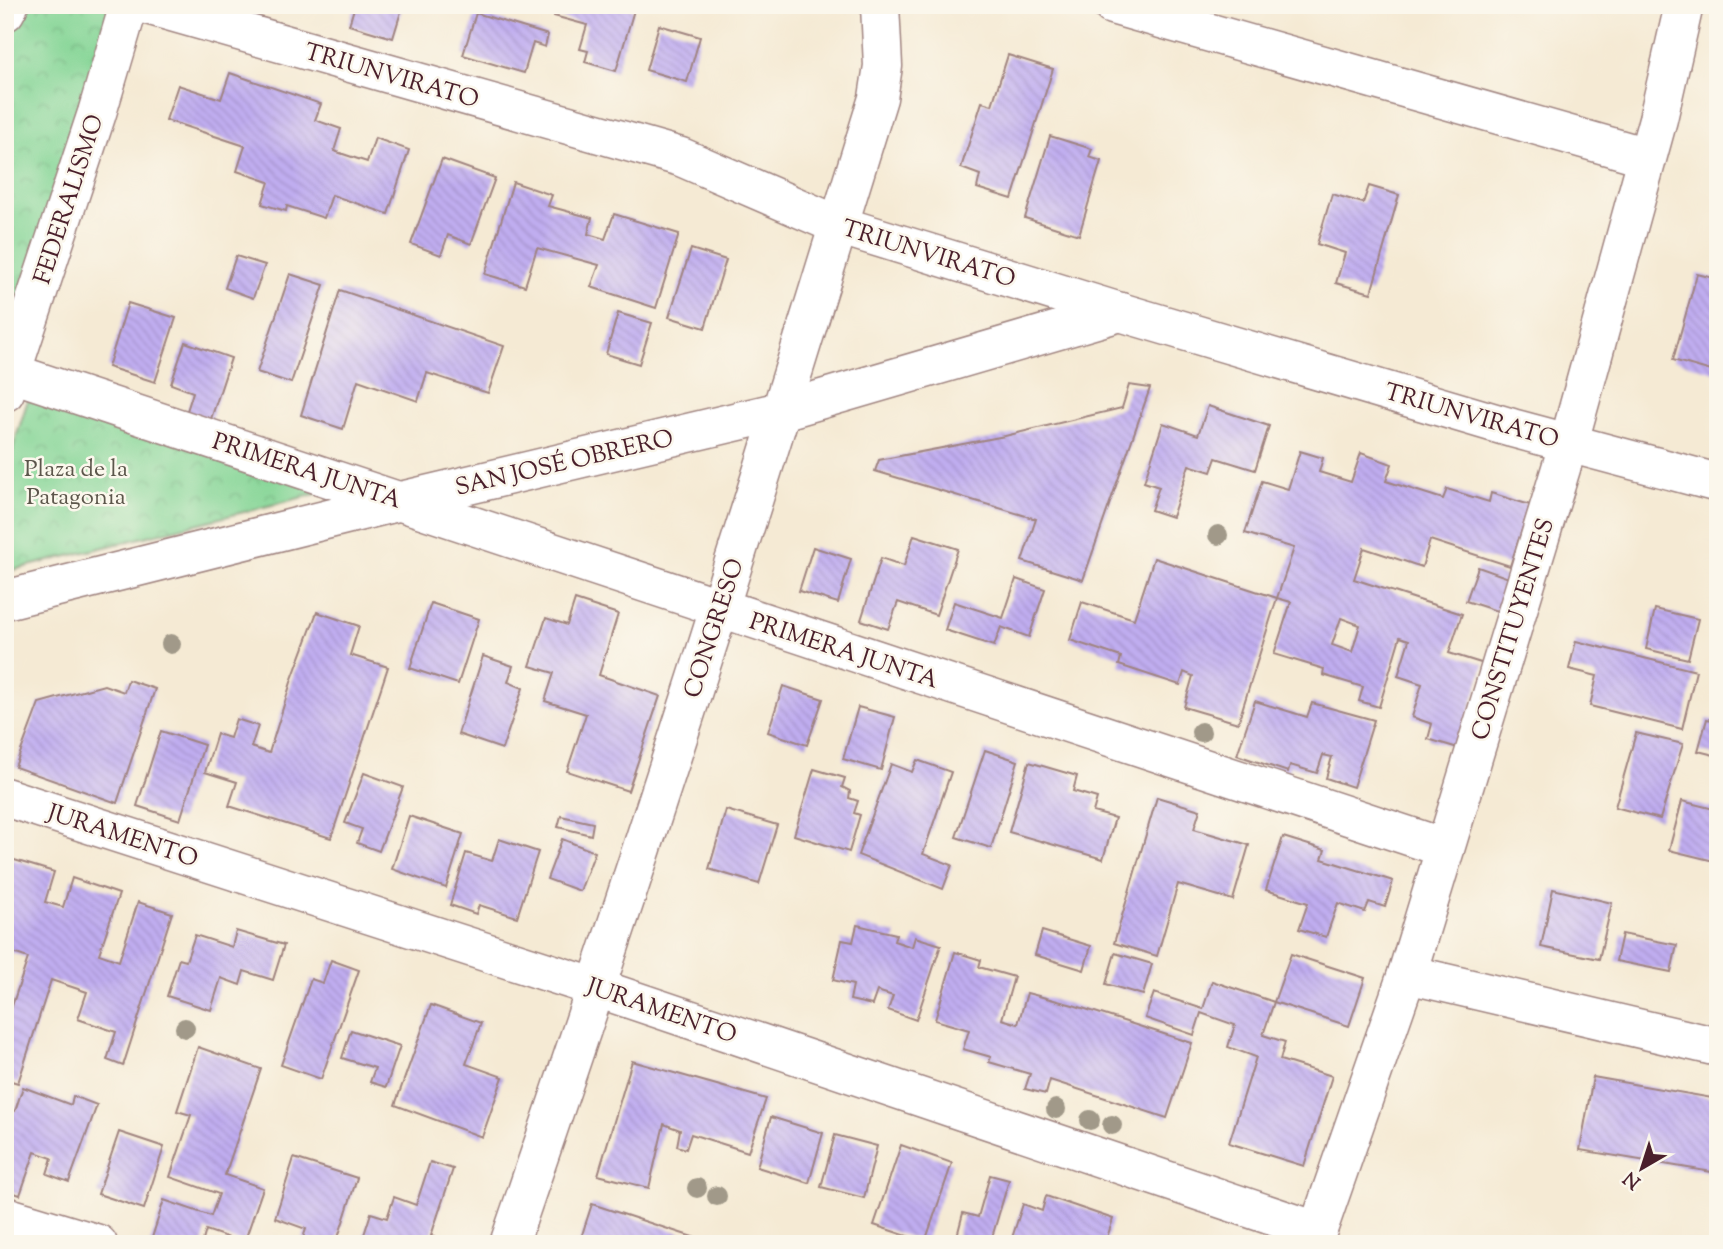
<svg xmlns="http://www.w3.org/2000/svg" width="1723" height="1249" font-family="'Sorts Mill Goudy',serif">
  <defs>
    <pattern id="park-crowns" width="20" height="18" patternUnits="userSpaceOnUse" patternTransform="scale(1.75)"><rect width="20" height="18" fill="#85d596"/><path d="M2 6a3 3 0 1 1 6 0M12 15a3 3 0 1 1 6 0" fill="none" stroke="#74b681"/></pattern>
    <pattern id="building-back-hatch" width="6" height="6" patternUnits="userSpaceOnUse" patternTransform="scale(1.75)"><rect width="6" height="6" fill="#c0adf0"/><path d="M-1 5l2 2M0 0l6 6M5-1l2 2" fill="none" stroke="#a694ce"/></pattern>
  </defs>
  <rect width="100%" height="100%" fill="#fbf7ec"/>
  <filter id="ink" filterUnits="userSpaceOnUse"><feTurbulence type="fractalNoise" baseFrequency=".0143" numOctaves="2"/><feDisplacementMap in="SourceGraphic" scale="14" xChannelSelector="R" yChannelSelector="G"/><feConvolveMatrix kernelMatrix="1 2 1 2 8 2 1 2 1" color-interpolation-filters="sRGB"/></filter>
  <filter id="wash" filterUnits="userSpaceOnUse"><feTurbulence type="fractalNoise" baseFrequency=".00686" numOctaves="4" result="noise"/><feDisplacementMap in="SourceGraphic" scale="28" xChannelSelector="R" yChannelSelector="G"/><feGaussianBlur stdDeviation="1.57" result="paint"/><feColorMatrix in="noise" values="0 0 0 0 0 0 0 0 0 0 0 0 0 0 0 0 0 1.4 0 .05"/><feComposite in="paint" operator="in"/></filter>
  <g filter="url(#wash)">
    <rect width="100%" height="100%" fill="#f5ead4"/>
    <g fill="url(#park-crowns)" stroke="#687a60" stroke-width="2">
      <path d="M9,5h120l-124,387v-380z"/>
      <path d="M30,393l302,97 -327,82v-99z"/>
    </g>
    <g id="blocks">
      <g fill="url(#building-back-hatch)" fill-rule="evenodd">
        <path d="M355,5h48l-10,33 -44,-13z"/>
        <path d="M557,5h62l15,5 -18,61 -31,-9 3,-11 -8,-2 7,-24 -33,-9z"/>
        <path d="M476,13l72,22 -3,12 -12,-4 -9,30 -61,-18z"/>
        <path d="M659,25l41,12 -13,45 -41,-12z"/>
        <path d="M1008,55l45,14 -41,130 -35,-11 3,-13 -19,-7 21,-66 10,3z"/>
        <path d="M230,73l91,31 -6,16 26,9 -7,22 33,11 8,-24 34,12 -21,64 -56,-19 -8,23 -37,-12 -1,5 -24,-7 7,-22 -32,-11 8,-25 -79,-26 12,-35 43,14z"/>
        <path d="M1050,136l42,13 -3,8 12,4 -22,74 -54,-17z"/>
        <path d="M442,159l53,19 -24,66 -23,-9 -7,20 -30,-11z"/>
        <path d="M513,182l39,13 -4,11 44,12 -4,16 17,5 9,-25 65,20 -23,74 -65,-21 8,-22 -62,-17 -12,38 -40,-12z"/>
        <path d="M1369,186l30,9 -28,98 -35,-10 9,-30 -28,-9 15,-50 31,9z"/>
        <path d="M691,249l35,11 -21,68 -36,-11z"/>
        <path d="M236,256l29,9 -12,33 -28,-10z"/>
        <path d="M290,274l34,11 -33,98 -34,-11z"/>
        <path d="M1697,274l21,5v94l-45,-13z"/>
        <path d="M340,290l164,56 -16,47 -61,-20 -9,28 -60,-21 -15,49 -42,-14z"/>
        <path d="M128,303l48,15 -21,64 -47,-15z"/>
        <path d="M618,313l34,10 -13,41 -33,-10z"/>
        <path d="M185,342l46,16 -22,67 -24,-8 8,-25 -22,-8z"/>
        <path d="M1129,385l21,3 -67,192 -61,-19 14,-42 -161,-48 4,-11 126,-24 117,-28z"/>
        <path d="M1208,406l61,20 -14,44 -39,-12 -5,14 -22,-7 -17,52 -21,-7 8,-23 -15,-5 19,-59 35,12z"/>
        <path d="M1300,451l23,7 -4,14 32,10 10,-29 31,11 -6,17 57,18 4,-10 42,13 2,-9 39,12 -20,61 -80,-26 -8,27 -58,-19 -10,31 108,35 -13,39 35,11 -26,84 -30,-9 4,-15 -20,-7 10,-33 -24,-8 11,-36 -9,-3 -21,70 -20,-6 4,-14 -40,-12 1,-6 -50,-15 17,-52 -14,-4 17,-50 -49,-15 17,-52 26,8zM1341,618l19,7 -8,27 -20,-7z"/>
        <path d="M914,535l44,14 -22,66 -38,-13 -10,27 -27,-9 20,-62 23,8z"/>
        <path d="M813,547l38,12 -13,44 -39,-12z"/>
        <path d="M1154,558l123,40 -39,125 -54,-16 9,-31 -9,-4 -4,13 -61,-20 2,-8 -51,-17 12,-38 52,17z"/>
        <path d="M1478,567l31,11 -12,33 -31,-10z"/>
        <path d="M1016,579l29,10 -16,48 -28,-10 -7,19 -49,-16 9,-28 49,16z"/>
        <path d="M575,600l43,14 -19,61 61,21 -32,95 -61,-20 19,-57 -41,-13 9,-28 -24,-7 16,-48 21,7z"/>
        <path d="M431,603l48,16 -21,65 -48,-16z"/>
        <path d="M1655,609l43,10 -10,40 -42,-10z"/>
        <path d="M317,612l42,14 -9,29 38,12 -57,171 -102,-32 8,-24 -32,-10 12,-38 13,4 6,-19 22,7 -7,21 18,6 23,-74z"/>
        <path d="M1576,641l120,30 -14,58 -92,-23 7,-30 -28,-7z"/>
        <path d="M483,656l30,10 -5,16 15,6 -21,61 -44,-15z"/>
        <path d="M128,680l27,9 -38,114 -102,-36 24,-64 65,-18 20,7z"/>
        <path d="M783,686l40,13 -16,46 -39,-13z"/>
        <path d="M1255,701l52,16 5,-14 62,17 -21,67 -27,-9 6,-21 -9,-2 -6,18 -27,-8 -2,7 -51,-17z"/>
        <path d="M858,707l37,10 -14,53 -38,-11z"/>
        <path d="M1707,719l11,2v35l-20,-5z"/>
        <path d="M161,731l43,14 -24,75 -43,-14z"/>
        <path d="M1636,733l47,11 -23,75 -45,-12z"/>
        <path d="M985,750l33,11 -27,87 -35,-11z"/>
        <path d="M917,760l34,12 -28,82 29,11 -9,24 -85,-34 33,-91 21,8z"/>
        <path d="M1029,762l48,14 -4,15 24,7 -4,14 22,6 -12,41 -94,-27z"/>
        <path d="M814,769l31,9 -3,9 8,4 -1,7 9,3 -4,12 6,2 -11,37 -55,-17z"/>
        <path d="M364,773l39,14 -24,64 -22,-8 5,-14 -17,-6z"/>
        <path d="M1157,797l43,13 -6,19 55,16 -16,55 -55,-16 -21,72 -43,-13z"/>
        <path d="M1682,801l36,9v52l-49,-12z"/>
        <path d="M726,810l51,15 -18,59 -50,-15z"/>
        <path d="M409,816l54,18 -17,54 -54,-19z"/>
        <path d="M561,816l32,7 -2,12 -33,-8z"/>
        <path d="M1283,837l42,13 -3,9 71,22 -8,26 -16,-5 -4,10 -27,-9 -12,34 -27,-8 9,-26 -42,-13z"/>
        <path d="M499,839l39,13 -21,65 -38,-12 -3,9 -26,-9 16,-52 26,8z"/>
        <path d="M562,839l33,13 -15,39 -33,-12z"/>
        <path d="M11,859l43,13 -9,30 18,5 9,-29 47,16 -20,60 20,7 19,-59 34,11 -49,153 -16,-6 9,-28 -38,-13 9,-27 -36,-12 -33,103 -13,-4v-52l23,-69 -17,-6 -6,16v-90z"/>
        <path d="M1553,889l59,14 -13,56 -58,-12z"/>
        <path d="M857,925l39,9 -2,7 18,6 3,-10 26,8 -25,75 -28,-10 5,-14 -16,-5 -5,14 -22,-5 3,-15 -20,-5 9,-40 11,2z"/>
        <path d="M236,931l48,14 -11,35 -29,-9 -4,14 -19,-7 -10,32 -44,-14 12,-37 7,2 9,-26 37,12z"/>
        <path d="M1042,931l49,15 -7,24 -49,-15z"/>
        <path d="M1622,934l55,11 -6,27 -55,-11z"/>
        <path d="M955,952l26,8 -2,7 35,10 -12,42 16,5 9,-31 46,12 119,38 -25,75 -117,-38 -4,14 -21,-5 5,-15 -41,-12 2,-5 -28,-8 6,-19 -34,-10z"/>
        <path d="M1115,953l37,11 -9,31 -37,-11z"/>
        <path d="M1291,954l74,24 -16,48 -75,-24z"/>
        <path d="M331,960l28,10 -38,109 -40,-14 30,-86 12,4z"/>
        <path d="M1212,981l62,21 -11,33 22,7 -5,18 52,16 -28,90 -75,-23 27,-86 -28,-10 7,-22 -34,-12 -7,22 -49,-17 9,-25 49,16z"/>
        <path d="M431,1005l50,18 -15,41 37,13 -21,60 -87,-32z"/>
        <path d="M351,1030l49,16 -14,41 -16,-5 5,-14 -33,-10z"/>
        <path d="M198,1047l63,22 -36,106 38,13 -19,55 -38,-13 -4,14h-52l14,-44 47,16 8,-22 -49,-17 21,-62 -14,-4z"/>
        <path d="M632,1061l134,38 -18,53 -57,-18 -5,15 -9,-3 3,-16 -16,-6 -15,64 -51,-13z"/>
        <path d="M1593,1077l125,22v74l-138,-23z"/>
        <path d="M23,1087l48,18 2,-9 24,9 -28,77 -22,-8 5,-16 -17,-6 -15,43 -15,-5v-82l10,3z"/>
        <path d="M771,1117l52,16 -14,50 -52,-16z"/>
        <path d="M119,1132l45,15 -20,62 -46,-15z"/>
        <path d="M835,1135l42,11 -13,52 -43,-11z"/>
        <path d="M901,1145l51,18 -27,79 -51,-17z"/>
        <path d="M294,1158l63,20 -21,66h-35l5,-15 -31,-11z"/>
        <path d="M430,1162l23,7 -22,67 23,8h-93l10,-31 16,5 7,-21 22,8z"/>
        <path d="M990,1175l19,5 -19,64h-35l8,-31 15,4z"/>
        <path d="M1046,1196l67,23 -8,25h-95l13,-40 19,7z"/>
        <path d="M592,1204l119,39v1h-132z"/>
      </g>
    </g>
  </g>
  <g filter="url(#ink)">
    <use href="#blocks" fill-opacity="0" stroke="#a08480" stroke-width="2"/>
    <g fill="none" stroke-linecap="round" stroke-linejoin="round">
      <defs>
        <g id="minor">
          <path d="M147,5l534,152 157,68 282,87 392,116 206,55"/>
          <path d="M1112,5l535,152"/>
          <path d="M5,12l4,-7"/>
          <path d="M5,373h7l1433,475"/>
          <path d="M5,392l92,-279 32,-108"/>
          <path d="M5,797l592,191 720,243"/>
          <path d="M1407,974l311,73"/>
          <path d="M5,1216l93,28"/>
          <path d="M509,1244c95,-276 186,-554 272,-833l339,-99"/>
          <path d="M1313,1244l94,-270 162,-532 89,-323 26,-114"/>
        </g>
        <path id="tertiary" d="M5,600l396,-99 380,-90 97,-313 5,-32 -3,-61"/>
      </defs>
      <use href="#minor" stroke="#a08480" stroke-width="41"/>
      <use href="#tertiary" stroke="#a08480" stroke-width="41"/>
      <use href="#minor" stroke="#fff" stroke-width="38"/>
      <use href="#tertiary" stroke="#fff" stroke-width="38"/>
    </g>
    <g fill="#a19989">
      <circle cx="1218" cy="535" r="10"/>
      <circle cx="171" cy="644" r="10"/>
      <circle cx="1201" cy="732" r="10"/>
      <circle cx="185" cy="1028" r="10"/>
      <circle cx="1056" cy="1109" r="10"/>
      <circle cx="1090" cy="1120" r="10"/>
      <circle cx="1112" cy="1125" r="10"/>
      <circle cx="697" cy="1188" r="10"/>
      <circle cx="717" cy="1196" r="10"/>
    </g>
  </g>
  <g text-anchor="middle" stroke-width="5" stroke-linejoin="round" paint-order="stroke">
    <g font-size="24" fill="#4a1f2b" stroke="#fbf7ec">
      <text transform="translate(392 75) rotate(16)" y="8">TRIUNVIRATO</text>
      <text transform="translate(68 199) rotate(-72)" y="8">FEDERALISMO</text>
      <text transform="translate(929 253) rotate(17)" y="8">TRIUNVIRATO</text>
      <text transform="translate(1472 415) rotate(16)" y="8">TRIUNVIRATO</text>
      <text transform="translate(564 462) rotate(-13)" y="8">SAN JOSÉ OBRERO</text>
      <text transform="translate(307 470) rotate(18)" y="8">PRIMERA JUNTA</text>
      <text transform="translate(713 628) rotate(-72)" y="8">CONGRESO</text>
      <text transform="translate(1512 629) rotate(-73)" y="8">CONSTITUYENTES</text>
      <text transform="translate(844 650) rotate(18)" y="8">PRIMERA JUNTA</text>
      <text transform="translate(123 835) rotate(18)" y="8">JURAMENTO</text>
      <text transform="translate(662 1010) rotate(19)" y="8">JURAMENTO</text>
    </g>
    <g font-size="24" fill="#5c564b" stroke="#fbf7ec">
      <text x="76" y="476">Plaza de la<tspan x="76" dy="28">Patagonia</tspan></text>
    </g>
  </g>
  <rect width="1723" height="1249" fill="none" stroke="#fbf7ec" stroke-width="28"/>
  <g transform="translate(1642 1168) rotate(219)" stroke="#fbf7ec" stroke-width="5" paint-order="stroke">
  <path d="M0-5L12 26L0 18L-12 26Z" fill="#4a1f2b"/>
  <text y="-10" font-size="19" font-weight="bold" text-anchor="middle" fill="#4a1f2b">N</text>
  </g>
</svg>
